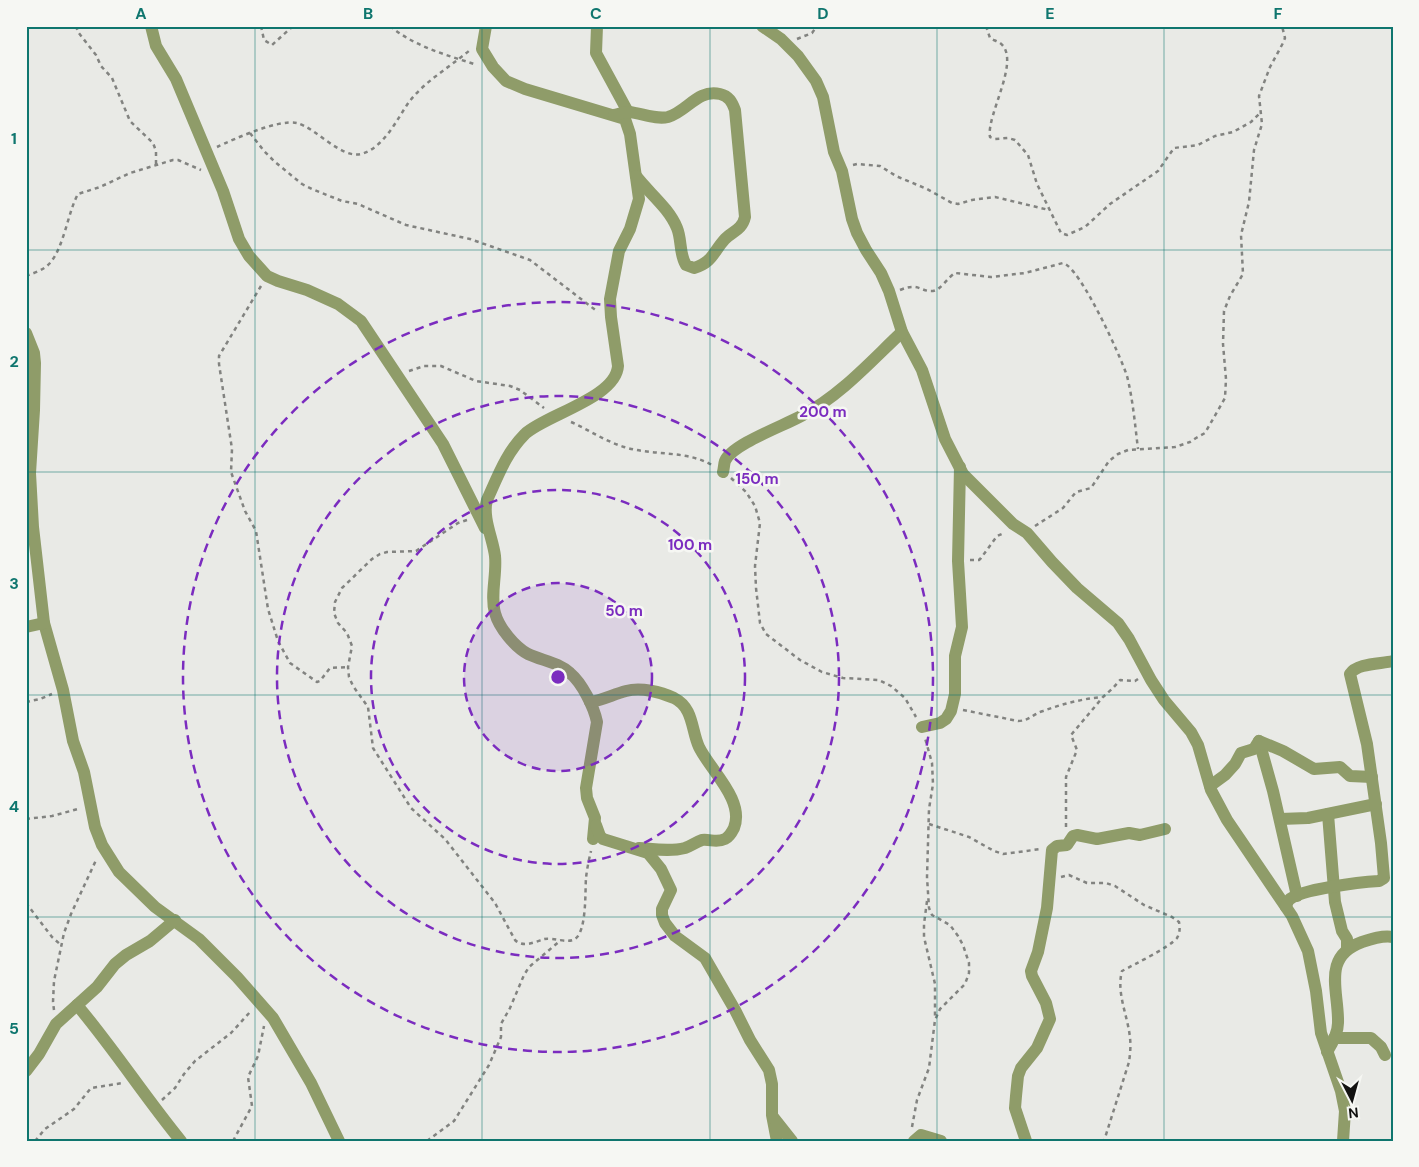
<svg xmlns="http://www.w3.org/2000/svg" width="1419" height="1167" font-family="'DM Sans',sans-serif">
  <rect width="100%" height="100%" fill="#e9eae6"/>
  <g fill="none" stroke-linecap="round" stroke-linejoin="round">
    <g stroke="#828380" stroke-width="2.5" stroke-dasharray="4 4" stroke-linecap="butt">
      <path d="M76,26l2,6 18,23 5,11 11,12 18,43 23,22 3,8v14"/>
      <path d="M261,26l3,14 8,5 21,-19"/>
      <path d="M390,26c25,21 57,29 87,39"/>
      <path d="M986,26l4,12c3,2 7,3 10,5 22,16 -14,72 -10,94l5,2 13,-1 7,2 13,15 9,29 24,49 6,2 18,-8 25,-23 48,-33 16,-23 24,-3 17,-9 18,-4 18,-10 10,-10"/>
      <path d="M797,39l15,-6 5,-7"/>
      <path d="M250,133l14,18 11,11 27,22 10,5 30,12 16,3 48,21 64,14 60,21 68,52"/>
      <path d="M217,147c17,-8 61,-28 80,-24 19,5 44,36 64,31 23,-6 36,-35 48,-52 16,-21 41,-35 61,-52"/>
      <path d="M853,165l4,-1 23,2 16,10 31,13 25,14 6,1 14,-4 23,-3 54,13"/>
      <path d="M26,276c8,-3 18,-6 24,-13 14,-16 18,-51 28,-69l22,-7 30,-14 43,-13h5l23,10"/>
      <path d="M261,286l-42,70v8l13,85 -1,23 14,39 11,20 12,78 10,32 12,22 27,19 3,-1 10,-13 18,-1"/>
      <path d="M900,290c19,-8 20,2 33,1 8,-1 15,-14 22,-18l36,4 34,-4 38,-10c17,4 58,94 64,113 6,24 8,49 11,73"/>
      <path d="M409,371l15,-5h17l35,15 34,5 10,4 24,18"/>
      <path d="M571,422c18,8 34,19 53,25 29,9 62,3 88,18"/>
      <path d="M731,478l15,14 9,14 5,17 -5,43 1,22 4,35 6,11 34,26 22,12 21,6 36,2 12,6 14,12 11,19"/>
      <path d="M467,520l-9,3 -42,28 -29,1 -7,2 -8,5 -30,29 -7,14 -1,11 4,10 9,10 5,13 -4,21 1,10 4,9 15,21 5,41 38,60 34,31 50,64 20,37c8,8 20,2 29,-1 9,-2 24,5 31,0 12,-8 10,-49 11,-61 1,-9 3,-19 5,-27"/>
      <path d="M1035,526l28,-18 13,-16 15,-4 18,-27 9,-7 10,-4 47,-3 15,-5 6,-4 9,-5 20,-35 1,-19 -3,-35 1,-33 6,-15 13,-22 -2,-39 8,-33 5,-52 8,-26 -3,-28 11,-29 13,-24 2,-5 -3,-12"/>
      <path d="M970,560h9l2,-2 16,-22 7,-3"/>
      <path d="M26,702l14,-3 12,-5"/>
      <path d="M963,710l55,11c11,0 15,-7 25,-10 19,-7 38,-12 59,-14"/>
      <path d="M26,819l26,-3 26,-7"/>
      <path d="M929,824l40,13 25,14 9,3 38,-5"/>
      <path d="M1066,827v-50l11,-27 -6,-15 32,-38 10,-9 7,-8 15,1 3,-2"/>
      <path d="M1061,877l8,-2 18,8h19l9,3 29,19 28,12 7,5c1,6 1,11 -2,16 -7,9 -44,27 -55,33 -6,22 6,45 8,67 1,8 0,17 -1,24l-25,79"/>
      <path d="M927,901l-3,23v13l11,47v35"/>
      <path d="M26,903l26,34 9,8"/>
      <path d="M54,1010l-1,-8 1,-21 10,-48 7,-19 26,-56"/>
      <path d="M162,1100l13,-12 9,-14 11,-13 36,-28 20,-22"/>
      <path d="M912,1127l5,-27 12,-32 6,-48 5,-11 25,-25 4,-11v-10l-6,-18 -5,-9 -8,-11 -18,-10 -3,-7 -2,-31 2,-68 4,-25 -1,-21 -7,-25"/>
      <path d="M35,1141l10,-12 29,-20 17,-21 32,-5"/>
      <path d="M233,1141l19,-35 -4,-29 10,-21 6,-30"/>
      <path d="M427,1141l27,-20 35,-56 12,-28v-13l9,-16 14,-33 5,-8 32,-27"/>
    </g>
    <g stroke="#8f9c69" stroke-width="12">
      <path d="M151,26l5,20 20,33 47,112 16,48 10,17 18,20 11,5 29,9 31,14 23,17 82,123 42,84"/>
      <path d="M486,26l-4,23 11,18 13,14 19,8 100,30 5,15 9,65 -9,30 -11,22 -9,48 1,18 7,49c-2,32 -73,49 -93,68 -19,19 -27,42 -38,66 -5,17 6,39 8,56 2,19 -5,39 0,57 4,15 20,34 33,41 15,7 30,8 42,19 12,10 24,34 27,49l-11,66 1,10 8,20 -2,21"/>
      <path d="M597,26l-1,27 32,59"/>
      <path d="M762,26l19,13 17,17 18,25 7,16 11,55 8,19 10,48 5,14 9,17 15,23 8,18 13,41 20,38 23,69 18,35 50,50 14,9 25,29 25,26 41,35 11,16 22,41 13,20 27,32 7,13 13,45 16,30 65,96 16,35 8,40 5,42 20,58 4,20 -2,30"/>
      <path d="M614,115c5,-1 10,-3 15,-3 12,1 27,8 39,5 20,-6 29,-28 52,-23 9,2 12,8 15,16l10,107c-3,13 -12,14 -20,22 -12,13 -12,23 -31,29l-8,-3c-7,-11 -4,-25 -9,-37 -8,-20 -28,-35 -41,-52"/>
      <path d="M26,333l8,20 1,10 -1,47 -4,63 3,54 11,96 19,67 10,51 11,31 11,55 7,18 17,27 36,35 44,32 38,38 36,41 38,65 28,58"/>
      <path d="M723,472c1,-4 1,-8 2,-11 7,-17 61,-36 78,-46 38,-20 68,-54 99,-83"/>
      <path d="M26,627l18,-4"/>
      <path d="M590,702c13,-2 24,-8 36,-11 15,-4 35,1 48,7 20,10 17,32 25,49 11,23 46,53 35,81 -2,4 -5,9 -9,11 -8,4 -15,0 -23,1 -6,2 -11,6 -17,8 -15,4 -31,1 -46,0"/>
      <path d="M922,727l18,-4 6,-4 5,-8 4,-17v-38l7,-29 -4,-66 2,-94"/>
      <path d="M1259,741l14,50 24,105"/>
      <path d="M1210,786l15,-11 10,-11 6,-11 13,-4 5,-8 24,10 31,18 26,-2 10,9 22,1"/>
      <path d="M1328,814l7,88 7,29 5,8v11"/>
      <path d="M1280,819l28,-1 68,-14"/>
      <path d="M596,825l4,11 3,3 45,14 13,16 10,21 -9,19v6l3,8 10,13 30,22 30,52 15,30 19,30 3,14v31l5,26"/>
      <path d="M1286,907c1,-3 1,-5 3,-7 10,-11 74,-18 90,-19l5,-3 -3,-35 -14,-99 -17,-70c7,-11 31,-10 43,-13"/>
      <path d="M77,1005c37,44 68,92 104,136"/>
      <path d="M1334,1038h37l10,9 4,8"/>
      <path d="M1327,1052c5,-8 11,-19 11,-29 1,-32 -17,-66 24,-81 9,-3 21,-7 31,-5"/>
      <path d="M26,1071l13,-17 17,-30 41,-37 18,-23 11,-9 24,-14 25,-21"/>
      <path d="M773,1117l19,24"/>
      <path d="M914,1141l7,-6 20,6"/>
      <path d="M1026,1141l-11,-33 1,-12 2,-20 3,-8 16,-20 13,-29 -4,-16 -14,-27 -1,-5 7,-19 9,-44 5,-58 5,-4 10,-1 6,-9 4,-1 20,4 32,-6 11,2 25,-6"/>
    </g>
  </g>
  <path fill="none" stroke="#0f766e" stroke-width="1" stroke-opacity="0.55" d="M255,26v1115M482,26v1115M710,26v1115M937,26v1115M1164,26v1115M26,250h1367M26,472h1367M26,695h1367M26,917h1367"/>
  <circle cx="558" cy="677" r="94" fill="#7b2cbf" fill-opacity=".12"/>
  <g fill="none" stroke="#7b2cbf" stroke-width="2.5" stroke-dasharray="9 6">
    <circle cx="558" cy="677" r="94"/>
    <circle cx="558" cy="677" r="187"/>
    <circle cx="558" cy="677" r="281"/>
    <circle cx="558" cy="677" r="375"/>
  </g>
  <circle cx="558" cy="677" r="8" fill="#7b2cbf" stroke="#f6f7f3" stroke-width="2.5"/>
  <g font-size="15" text-anchor="middle" font-weight="bold" fill="#7b2cbf" stroke="#f6f7f3" stroke-width="5" stroke-linejoin="round" paint-order="stroke">
    <text x="823" y="417">200 m</text>
    <text x="757" y="484">150 m</text>
    <text x="690" y="550">100 m</text>
    <text x="624" y="616">50 m</text>
  </g>
  <rect width="1419" height="1167" fill="none" stroke="#f6f7f3" stroke-width="55"/>
  <g transform="translate(1352 1100) rotate(174)" stroke="#f6f7f3" stroke-width="4" paint-order="stroke">
  <path d="M0-4L9 19L0 12L-9 19Z" fill="#121211"/>
  <text y="-8" font-size="14" font-weight="bold" text-anchor="middle" fill="#121211">N</text>
  </g>
  <rect x="28" y="28" width="1364" height="1112" fill="none" stroke="#0f766e" stroke-width="2"/>
  <g font-size="16" text-anchor="middle" font-weight="bold" fill="#0f766e">
    <text x="141" y="19">A</text>
    <text x="368" y="19">B</text>
    <text x="596" y="19">C</text>
    <text x="823" y="19">D</text>
    <text x="1050" y="19">E</text>
    <text x="1278" y="19">F</text>
    <text x="14" y="144">1</text>
    <text x="14" y="367">2</text>
    <text x="14" y="589">3</text>
    <text x="14" y="812">4</text>
    <text x="14" y="1034">5</text>
  </g>
</svg>
